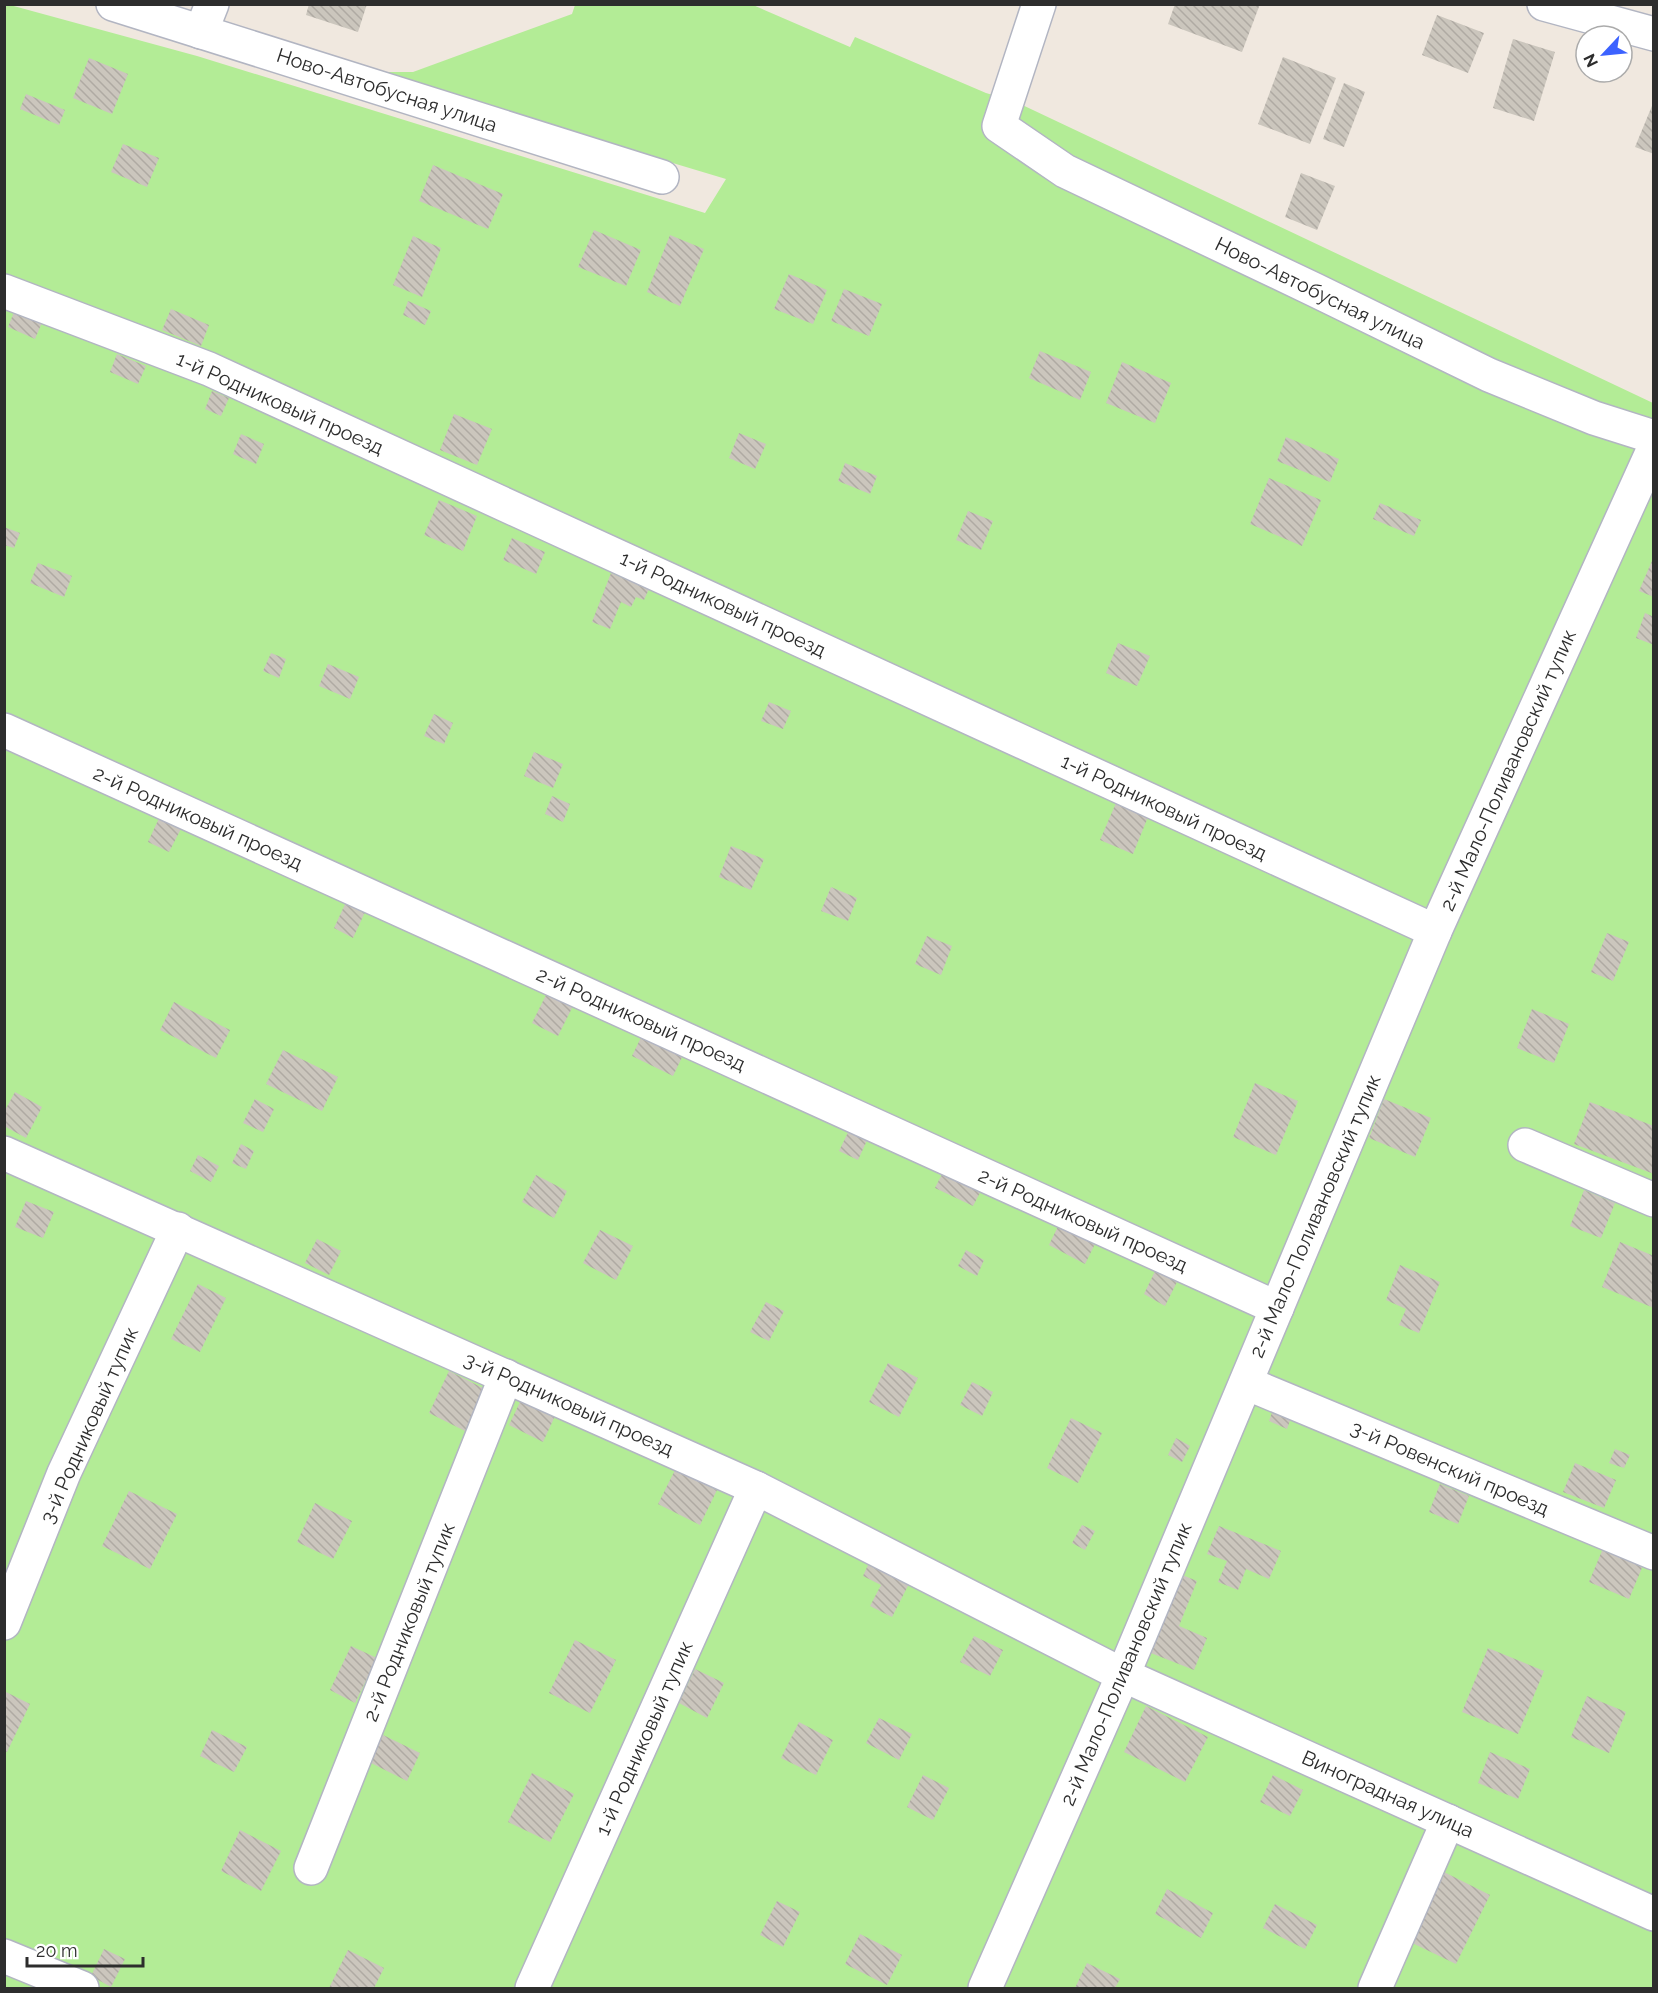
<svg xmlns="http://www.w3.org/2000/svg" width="1658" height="1993" font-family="Raleway,sans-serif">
  <defs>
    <pattern id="building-back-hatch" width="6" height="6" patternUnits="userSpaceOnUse" patternTransform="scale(1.5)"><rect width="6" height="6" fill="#cbc6bd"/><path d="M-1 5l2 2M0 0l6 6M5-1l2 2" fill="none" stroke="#afaaa3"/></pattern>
  </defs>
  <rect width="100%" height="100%" fill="#f0e8df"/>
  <path fill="#b3ec96" d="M5,5h5l187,51 508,157 21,-34 -356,-107h43l159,-58 3,-9h178l97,42 5,-10 131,56 30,9 637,301v1585h-1648z"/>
  <g fill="url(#building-back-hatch)">
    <path d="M309,4h58l-9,28 -52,-17z"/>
    <path d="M1175,4h85l-18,48 -74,-28z"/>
    <path d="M1437,15l47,18 -16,40 -46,-18z"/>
    <path d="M1513,39l42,13 -21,69 -41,-13z"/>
    <path d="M1283,57l53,21 -26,66 -52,-20z"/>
    <path d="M89,58l39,16 -16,40 -39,-16z"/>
    <path d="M1344,83l21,9 -21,55 -21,-8z"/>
    <path d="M26,94l39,16 -6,15 -39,-16z"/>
    <path d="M1654,101v53l-19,-7z"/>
    <path d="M123,144l36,14 -12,29 -36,-15z"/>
    <path d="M433,165l70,29 -15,35 -69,-28z"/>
    <path d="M1301,173l34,13 -18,44 -32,-13z"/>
    <path d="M594,230l47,20 -15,36 -48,-19z"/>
    <path d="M670,235l34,14 -24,57 -33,-14z"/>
    <path d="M413,236l28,12 -19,49 -29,-12z"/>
    <path d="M789,274l38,16 -14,34 -39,-15z"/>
    <path d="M844,289l38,15 -13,32 -38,-15z"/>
    <path d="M408,301l23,10 -6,14 -22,-10z"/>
    <path d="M16,307l28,11 -9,21 -27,-12z"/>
    <path d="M171,309l38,16 -8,21 -39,-16z"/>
    <path d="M1040,351l51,21 -11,28 -51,-22z"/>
    <path d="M117,354l29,12 -8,18 -28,-12z"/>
    <path d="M1122,362l49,21 -16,40 -49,-20z"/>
    <path d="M212,391l17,7 -8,18 -16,-7z"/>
    <path d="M454,414l38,15 -15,36 -37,-15z"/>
    <path d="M739,433l27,11 -11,25 -26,-11z"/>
    <path d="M241,434l23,10 -8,20 -23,-10z"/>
    <path d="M1286,437l53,22 -9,23 -53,-21z"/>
    <path d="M845,463l32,13 -7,18 -32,-13z"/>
    <path d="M1269,478l52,22 -19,46 -52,-22z"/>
    <path d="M439,500l38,16 -14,35 -39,-16z"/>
    <path d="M1380,503l41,17 -7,16 -41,-17z"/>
    <path d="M968,511l25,10 -12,29 -25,-10z"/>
    <path d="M4,527l16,6 -6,15 -10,-3z"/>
    <path d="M512,538l33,14 -9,22 -33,-14z"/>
    <path d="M1654,556v41l-15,-6z"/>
    <path d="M38,563l34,13 -8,21 -34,-14z"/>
    <path d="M611,573l38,16 -5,11 -8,-3 -5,10 -10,-5 -11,27 -18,-7z"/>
    <path d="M1645,613l9,4v28l-18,-7z"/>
    <path d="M1118,643l32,13 -13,30 -31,-13z"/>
    <path d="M271,653l15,6 -7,19 -16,-7z"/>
    <path d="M328,664l31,13 -9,22 -31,-13z"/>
    <path d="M769,702l22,9 -8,18 -22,-8z"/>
    <path d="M434,714l19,9 -9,21 -20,-8z"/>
    <path d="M534,752l29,12 -10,24 -29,-12z"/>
    <path d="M552,796l18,8 -7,18 -18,-8z"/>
    <path d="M1116,803l32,14 -15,37 -33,-14z"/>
    <path d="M160,816l22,11 -13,25 -21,-10z"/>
    <path d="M731,846l33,13 -13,31 -32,-13z"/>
    <path d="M831,887l26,11 -9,23 -27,-10z"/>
    <path d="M347,900l19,10 -13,28 -19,-10z"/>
    <path d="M1607,933l22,9 -16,39 -22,-9z"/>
    <path d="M927,936l25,10 -11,29 -26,-11z"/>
    <path d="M552,983l26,13 -20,40 -26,-13z"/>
    <path d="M174,1002l56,28 -14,28 -56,-28z"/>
    <path d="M1532,1009l37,15 -15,39 -37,-15z"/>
    <path d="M647,1025l41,20 -15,31 -41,-20z"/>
    <path d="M283,1050l55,27 -16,34 -56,-27z"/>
    <path d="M1255,1083l43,18 -22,54 -43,-18z"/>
    <path d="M15,1092l27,15 -16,31 -22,-12v-14z"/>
    <path d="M255,1099l19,10 -11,23 -20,-9z"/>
    <path d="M1384,1099l47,19 -16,39 -46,-19z"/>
    <path d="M1590,1102l64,24v48l-80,-30z"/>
    <path d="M852,1124l18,10 -12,26 -19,-9z"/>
    <path d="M241,1144l13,7 -8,18 -14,-6z"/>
    <path d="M198,1155l21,11 -8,16 -21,-11z"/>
    <path d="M946,1166l38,19 -11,21 -38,-18z"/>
    <path d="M536,1175l31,16 -13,27 -32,-16z"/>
    <path d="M1584,1190l31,13 -14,35 -31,-12z"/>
    <path d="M26,1201l28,11 -11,26 -28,-11z"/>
    <path d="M1061,1220l37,18 -13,26 -36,-19z"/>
    <path d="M600,1230l33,16 -17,34 -33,-17z"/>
    <path d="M317,1239l24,12 -12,24 -24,-12z"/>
    <path d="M1620,1242l34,14v52l-52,-21z"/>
    <path d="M966,1250l18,10 -7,16 -19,-10z"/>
    <path d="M1400,1265l40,17 -21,51 -20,-8 7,-16 -20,-9z"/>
    <path d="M1157,1267l22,11 -14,28 -21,-12z"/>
    <path d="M198,1284l28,14 -26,54 -29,-13z"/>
    <path d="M766,1302l18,9 -15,30 -19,-9z"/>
    <path d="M888,1363l30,15 -19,39 -30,-15z"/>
    <path d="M449,1371l36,18 -20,42 -36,-18z"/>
    <path d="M972,1382l21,10 -11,24 -22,-11z"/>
    <path d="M522,1398l34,16 -13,28 -34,-17z"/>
    <path d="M1274,1407l18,8 -5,14 -18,-8z"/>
    <path d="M1071,1418l31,15 -24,50 -31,-15z"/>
    <path d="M1176,1438l14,8 -8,16 -14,-7z"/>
    <path d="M1615,1449l15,6 -6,13 -15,-5z"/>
    <path d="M1575,1463l41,17 -12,28 -41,-16z"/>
    <path d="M675,1470l42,20 -17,35 -42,-21z"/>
    <path d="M1440,1484l29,12 -11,28 -29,-12z"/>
    <path d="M129,1491l48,23 -27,55 -48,-23z"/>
    <path d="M315,1503l37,18 -19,38 -36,-17z"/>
    <path d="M1082,1525l13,6 -10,19 -13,-7z"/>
    <path d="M1219,1526l62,25 -12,28 -23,-10 -8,21 -20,-8 9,-21 -20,-7z"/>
    <path d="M1604,1546l40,17 -15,36 -40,-17z"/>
    <path d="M872,1556l41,20 -21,41 -22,-11 11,-21 -18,-9z"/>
    <path d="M1175,1572l22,9 -18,45 28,12 -13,32 -51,-20z"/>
    <path d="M974,1636l29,14 -13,26 -30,-14z"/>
    <path d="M575,1640l41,20 -26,53 -41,-20z"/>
    <path d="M351,1646l26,12 -22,45 -25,-13z"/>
    <path d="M1488,1648l56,23 -26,63 -56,-22z"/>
    <path d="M695,1669l29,14 -17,35 -28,-15z"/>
    <path d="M4,1691l26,13 -23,48 -3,-1z"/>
    <path d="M1587,1696l39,16 -17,41 -38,-16z"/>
    <path d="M1146,1706l62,31 -23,45 -61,-30z"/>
    <path d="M879,1718l33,16 -13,26 -33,-17z"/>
    <path d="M799,1722l34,18 -17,35 -35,-17z"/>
    <path d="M212,1730l35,17 -13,25 -34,-16z"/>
    <path d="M381,1734l39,19 -13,28 -40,-20z"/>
    <path d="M1490,1752l40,17 -12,30 -40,-16z"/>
    <path d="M532,1773l42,21 -24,48 -42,-20z"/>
    <path d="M923,1775l26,13 -16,32 -26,-13z"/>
    <path d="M1273,1775l30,15 -13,26 -30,-14z"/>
    <path d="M240,1830l41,21 -20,40 -40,-20z"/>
    <path d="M1444,1872l46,23 -34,69 -46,-22z"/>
    <path d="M1167,1889l46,24 -12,25 -46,-24z"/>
    <path d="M777,1901l23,11 -17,35 -23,-12z"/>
    <path d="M1275,1904l42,21 -12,24 -42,-21z"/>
    <path d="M860,1934l42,21 -15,30 -42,-21z"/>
    <path d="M104,1949l21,10 -14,28 -20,-11z"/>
    <path d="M348,1950l36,18 -10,20h-45z"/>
    <path d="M1087,1963l33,16 -5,9h-40z"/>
  </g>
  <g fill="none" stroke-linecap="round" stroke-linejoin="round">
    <defs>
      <g id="minor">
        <path d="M113,4l549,173"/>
        <path d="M1039,4l-40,122 66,45 250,119 174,85 105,43 60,19"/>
        <path d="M1544,4l110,30"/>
        <path d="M201,32l11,-28"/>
        <path d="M4,291l205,78 1226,562"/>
        <path d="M4,730l1273,578"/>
        <path d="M1525,1145l129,55"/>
        <path d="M4,1153l752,335 367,187 531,239"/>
        <path d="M1246,1383l408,170"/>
        <path d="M4,1623l60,-150 114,-244"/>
        <path d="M311,1868l195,-492"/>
        <path d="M4,1956l78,32"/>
        <path d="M532,1988l224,-500"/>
        <path d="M985,1988l138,-313 312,-744 219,-483"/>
        <path d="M1375,1988l73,-167"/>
      </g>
    </defs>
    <use href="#minor" stroke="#b2b5c2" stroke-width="36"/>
    <use href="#minor" stroke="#fff" stroke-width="33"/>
  </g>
  <g text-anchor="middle" stroke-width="4.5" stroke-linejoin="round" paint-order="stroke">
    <g font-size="20" fill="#2d2d2d" stroke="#fff">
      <text transform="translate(387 90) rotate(18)" y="7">Ново-Автобусная улица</text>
      <text transform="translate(1320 293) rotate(26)" y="7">Ново-Автобусная улица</text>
      <text transform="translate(280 403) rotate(24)" y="7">1-й Родниковый проезд</text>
      <text transform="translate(723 604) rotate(25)" y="7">1-й Родниковый проезд</text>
      <text transform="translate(1508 770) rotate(-66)" y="7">2-й Мало-Поливановский тупик</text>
      <text transform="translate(1164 807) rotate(25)" y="7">1-й Родниковый проезд</text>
      <text transform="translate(198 818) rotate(24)" y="7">2-й Родниковый проезд</text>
      <text transform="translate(641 1019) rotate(24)" y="7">2-й Родниковый проезд</text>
      <text transform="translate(1315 1216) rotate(-67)" y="7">2-й Мало-Поливановский тупик</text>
      <text transform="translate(1083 1220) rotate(24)" y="7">2-й Родниковый проезд</text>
      <text transform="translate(569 1404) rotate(24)" y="7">3-й Родниковый проезд</text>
      <text transform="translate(89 1425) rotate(-66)" y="7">3-й Родниковый тупик</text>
      <text transform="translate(1450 1468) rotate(23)" y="7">3-й Ровенский проезд</text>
      <text transform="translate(409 1622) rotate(-68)" y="7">2-й Родниковый тупик</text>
      <text transform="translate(1126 1664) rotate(-67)" y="7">2-й Мало-Поливановский тупик</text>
      <text transform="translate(644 1738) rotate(-66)" y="7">1-й Родниковый тупик</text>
      <text transform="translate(1388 1794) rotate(24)" y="7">Виноградная улица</text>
    </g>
  </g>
  <rect width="1658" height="1993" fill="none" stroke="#2d2d2d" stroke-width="12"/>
  <g transform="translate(1604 54) rotate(244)"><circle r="28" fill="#ffffff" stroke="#ababab" stroke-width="1.5"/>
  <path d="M0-4.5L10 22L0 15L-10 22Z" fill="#3c62ff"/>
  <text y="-9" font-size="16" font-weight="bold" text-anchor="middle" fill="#2d2d2d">N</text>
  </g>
  <path d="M27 1957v9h116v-9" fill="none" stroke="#2d2d2d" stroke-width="3"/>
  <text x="36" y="1957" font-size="18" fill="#2d2d2d" stroke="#ffffff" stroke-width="4.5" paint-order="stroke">20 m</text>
</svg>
